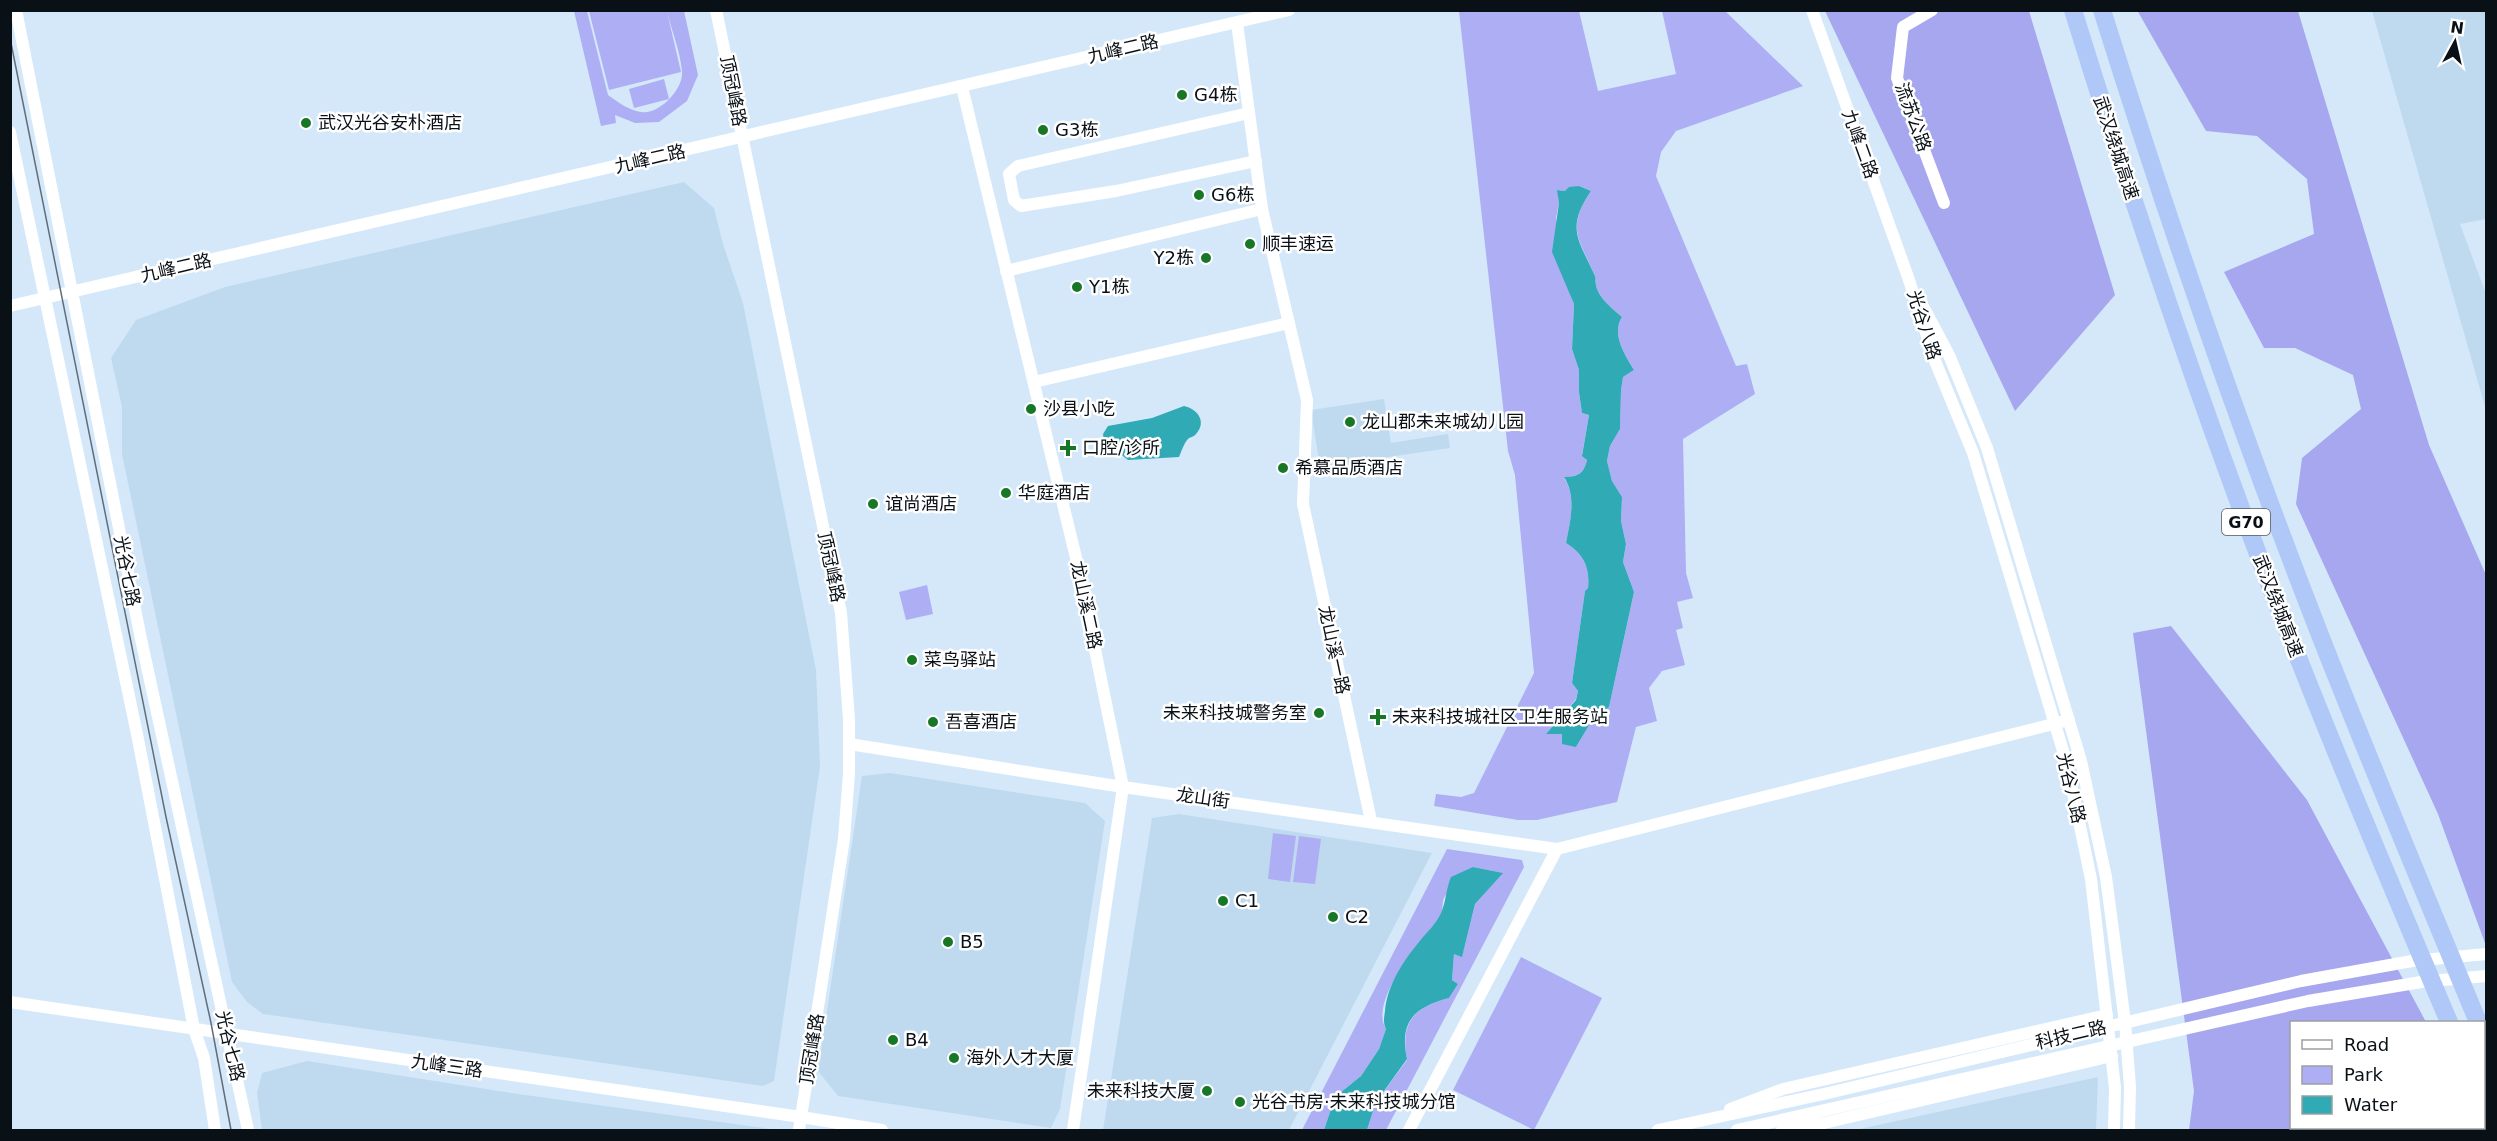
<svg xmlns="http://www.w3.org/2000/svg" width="2497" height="1141" font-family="'DejaVu Sans','Noto Sans SC',sans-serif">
  <rect width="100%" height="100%" fill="#d4e8fa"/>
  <g fill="#bfdaef">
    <path d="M2372,11h114v208l-26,5 26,70v116z"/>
    <path d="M684,182l30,26 9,36 20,59 73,367 4,97 -46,314 -11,5 -500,-72 -16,-12 -15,-20 -110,-528v-47l-11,-49 25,-38 89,-33z"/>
    <path d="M1384,399l7,44 57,-9 2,14 -130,19 -9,-57z"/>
    <path d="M890,773l195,30 20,18 -45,288 -9,19 -213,-32 -20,-25 44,-295z"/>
    <path d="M1179,814l253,39 -143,277h-186l49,-312z"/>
    <path d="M307,1061l204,32 267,37h-516l-5,-37 5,-20z"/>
    <path d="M2098,1077l-2,53h-241z"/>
  </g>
  <g fill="#aeaef5" fill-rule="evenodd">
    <path d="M574,11h13l21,84c10,7 20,15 33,17 18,3 43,-23 41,-41 -2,-20 -10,-40 -15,-59l14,60 -72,18 -20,-79h95l14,64 -11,26 -28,21 -24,1 -20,-8 1,8 -15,3z"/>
    <path d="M1459,11h120l19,80 78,-17 -14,-63h63l78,75 -127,45 -15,21 -5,24 80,190 11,-2 8,30 -72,45 3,134 7,25 -16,4 6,26 -7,2 9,35 -23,6 -13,17 8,33 -21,6 -19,75 -80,18h-19l-84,-14 2,-12 25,3 13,-4 60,-120 -19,-198 -7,-24zM1579,186l12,5c-26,38 -11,49 4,85 1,3 0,6 1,9 2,13 17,24 26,32 -11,17 3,38 12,53l-11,7 -2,13 -1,39 -10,17 -3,15 5,20 10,16 -1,24 5,23 -3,18 11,30 -25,115 -15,10 -18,30 -14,-13 -15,-1 29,-34 2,-8 -6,-8 13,-92 3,-3c2,-20 -4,-34 -22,-45 4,-21 11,-46 -2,-65 13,-2 20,-4 23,-18l-5,-5 7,-40 -7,-2 -3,-21v-22l-7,-21 2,-45 -8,-21 -10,-65 3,-15 -1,-13 7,1z"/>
    <path d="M664,79l5,20 -35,9 -5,-19z"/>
    <path d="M927,585l6,29 -27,6 -7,-28z"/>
    <path d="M1273,833l23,3 -6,46 -22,-3z"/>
    <path d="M1299,836l22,3 -6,45 -22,-2z"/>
    <path d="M1447,849l75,11 2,7 -138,263h-19l9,-28 31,-42c-7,-38 7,-53 42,-62l9,-14 -6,-4 2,-27 8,3 13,-52 27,-31 -29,-6c-9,9 -23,20 -29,31 -2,4 -1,9 -2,13 -2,6 -7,12 -10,16 -15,20 -63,75 -46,102l-7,20 -18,27 -26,21 -11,33h-22z"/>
    <path d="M1521,957l81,41 -68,132 -81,-40z"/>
  </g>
  <g fill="#a7a7f0">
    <path d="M2137,10l161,1 131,434 57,130v371l-48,-132 -142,-310 6,-46 59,-49 -8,-34 -58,-27h-31l-40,-76 90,-38 -7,-55 -50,-43 -51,-5z"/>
    <path d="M1825,11h204l86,284 -100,116z"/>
    <path d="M2171,626l136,174 119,222h-134v106h182l1,2h-286l5,-39 -61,-458z"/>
  </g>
  <g fill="#30aab5">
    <path d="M1579,186l12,5c-26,38 -12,49 4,85 1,3 0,6 1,9 2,13 17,24 26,32 -11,17 3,38 12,53l-11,7 -2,13 -1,39 -10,17 -3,15 5,20 10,16 -1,24 5,23 -3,18 11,30 -25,115 -15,10 -18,30 -14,-3v-10h-16l30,-34 2,-9 -6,-8 13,-92 3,-3c2,-20 -4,-34 -22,-45 4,-21 11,-46 -2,-66 13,0 20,-3 23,-17l-5,-4 7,-41 -7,-2 -3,-21v-22l-7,-21 2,-45 -22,-52 7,-49 -2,-13 8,1 4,-4z"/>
    <path d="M1184,406c14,3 23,16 12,28 -2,3 -6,3 -8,5 -4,4 -7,13 -9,18l-51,3 -24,-19 -1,-7 5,-8 44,-8z"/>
    <path d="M1473,867l30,6 -28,31 -13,53 -8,-3 -2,26 6,4 -9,14c-35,9 -50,24 -42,61l-31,43 -9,28h-43l11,-33 26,-21 18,-27 7,-20c-3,-6 -2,-11 -1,-18 2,-25 18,-50 34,-69 8,-10 17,-18 22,-29 5,-11 5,-24 10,-36z"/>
  </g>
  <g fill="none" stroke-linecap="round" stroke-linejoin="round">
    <g stroke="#fff" stroke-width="12">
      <path d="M16,10l125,629 107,491"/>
      <path d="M716,10l125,603 8,106v54l-5,66 -45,291"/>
      <path d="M1812,10l96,267 27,84 38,92 94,311 24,115 24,209 -1,42"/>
      <path d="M1932,10l-29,17 -6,51 47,125"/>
      <path d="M1237,23l25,186 45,191 -4,104 68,317"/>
      <path d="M962,87l116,479 45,221 -50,343"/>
      <path d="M1249,113l-231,53 -9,8 5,26 7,6 95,-15 140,-30"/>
      <path d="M10,132l127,602 57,295 10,29 11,72"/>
      <path d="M1006,271l256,-62"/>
      <path d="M10,306l1279,-296"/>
      <path d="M1924,308l25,47 38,93 94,313 25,116 19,145 5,65 -1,43"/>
      <path d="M1034,382l255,-59"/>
      <path d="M849,744l274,43 434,62 512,-129"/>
      <path d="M10,1002l791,115 81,13"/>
      <path d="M1730,1109l53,-20 324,-74"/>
      <path d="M1409,1130l148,-281"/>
      <path d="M1658,1130l166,-36 477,-113 111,-20 74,-7"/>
      <path d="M1737,1130l571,-129 113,-19 65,-6"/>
      <path d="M1782,1130l42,-7 288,-67"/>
    </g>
    <g stroke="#b0c8f7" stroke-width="18">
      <path d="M2073,10c54,175 112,348 176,520 62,166 131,329 200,492"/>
      <path d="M2102,10c66,211 138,420 218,625 51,130 105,259 158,387"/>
      <path d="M2484,1036l2,7"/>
      <path d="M2484,1106l2,7"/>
    </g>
    <path stroke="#616e79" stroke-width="1.5" d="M10,38l156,779 45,206 20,107"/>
  </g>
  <g fill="#177727" stroke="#fff" stroke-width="2">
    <circle cx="1182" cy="95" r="6"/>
    <circle cx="306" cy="123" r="6"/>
    <circle cx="1043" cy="130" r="6"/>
    <circle cx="1199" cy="195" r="6"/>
    <circle cx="1250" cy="244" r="6"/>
    <circle cx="1206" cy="258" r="6"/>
    <circle cx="1077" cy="287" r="6"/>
    <circle cx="1031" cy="409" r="6"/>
    <circle cx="1350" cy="422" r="6"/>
    <path d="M1065 439h6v6h6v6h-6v6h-6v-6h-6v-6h6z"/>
    <circle cx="1283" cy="468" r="6"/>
    <circle cx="1006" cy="493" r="6"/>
    <circle cx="873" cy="504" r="6"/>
    <circle cx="912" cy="660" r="6"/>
    <circle cx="1319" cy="713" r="6"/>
    <path d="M1375 708h6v6h6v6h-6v6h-6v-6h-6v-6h6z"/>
    <circle cx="933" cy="722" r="6"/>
    <circle cx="1223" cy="901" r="6"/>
    <circle cx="1333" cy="917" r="6"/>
    <circle cx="948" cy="942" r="6"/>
    <circle cx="893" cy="1040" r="6"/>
    <circle cx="954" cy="1058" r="6"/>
    <circle cx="1207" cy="1091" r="6"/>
    <circle cx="1240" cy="1102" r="6"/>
  </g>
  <g text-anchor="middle" stroke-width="5" stroke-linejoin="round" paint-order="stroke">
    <rect fill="#fff" stroke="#53585c" stroke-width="1.5" x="2222" y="509" width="48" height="26" rx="4.5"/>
    <g font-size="16" font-weight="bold" fill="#091016">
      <text x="2246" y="528">G70</text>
    </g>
    <g font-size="18" fill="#091016" stroke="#fff">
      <text transform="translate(1123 49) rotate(-13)" y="6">九峰二路</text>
      <text transform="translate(733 91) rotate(79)" y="6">顶冠峰路</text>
      <text transform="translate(1913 117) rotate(70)" y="6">流苏公路</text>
      <text transform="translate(1860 144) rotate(70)" y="6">九峰二路</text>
      <text transform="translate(2116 148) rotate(72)" y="6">武汉绕城高速</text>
      <text transform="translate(650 159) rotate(-13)" y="6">九峰二路</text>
      <text transform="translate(176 268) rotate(-13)" y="6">九峰二路</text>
      <text transform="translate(1924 325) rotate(72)" y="6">光谷八路</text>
      <text transform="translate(831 567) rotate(78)" y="6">顶冠峰路</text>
      <text transform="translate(127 571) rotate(79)" y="6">光谷七路</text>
      <text transform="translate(1086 605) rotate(78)" y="6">龙山溪二路</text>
      <text transform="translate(2278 606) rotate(69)" y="6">武汉绕城高速</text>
      <text transform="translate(1334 650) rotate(78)" y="6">龙山溪一路</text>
      <text transform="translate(2071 788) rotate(77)" y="6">光谷八路</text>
      <text transform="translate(1203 798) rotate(8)" y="6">龙山街</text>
      <text transform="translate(2071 1035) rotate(-13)" y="6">科技二路</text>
      <text transform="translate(230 1046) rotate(77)" y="6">光谷七路</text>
      <text transform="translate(812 1049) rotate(-81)" y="6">顶冠峰路</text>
      <text transform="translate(447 1066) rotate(8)" y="6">九峰三路</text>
    </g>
    <g font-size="18" fill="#091016" stroke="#fff" text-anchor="start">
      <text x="1194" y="101">G4栋</text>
      <text x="318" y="129">武汉光谷安朴酒店</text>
      <text x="1055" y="136">G3栋</text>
      <text x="1211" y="201">G6栋</text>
      <text x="1262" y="250">顺丰速运</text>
      <text x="1194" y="264" text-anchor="end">Y2栋</text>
      <text x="1089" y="293">Y1栋</text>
      <text x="1043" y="415">沙县小吃</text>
      <text x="1362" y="428">龙山郡未来城幼儿园</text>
      <text x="1082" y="454">口腔/诊所</text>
      <text x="1295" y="474">希慕品质酒店</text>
      <text x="1018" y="499">华庭酒店</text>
      <text x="885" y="510">谊尚酒店</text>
      <text x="924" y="666">菜鸟驿站</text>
      <text x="1307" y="719" text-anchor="end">未来科技城警务室</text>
      <text x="1392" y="723">未来科技城社区卫生服务站</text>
      <text x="945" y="728">吾喜酒店</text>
      <text x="1235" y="907">C1</text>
      <text x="1345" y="923">C2</text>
      <text x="960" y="948">B5</text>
      <text x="905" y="1046">B4</text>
      <text x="966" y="1064">海外人才大厦</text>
      <text x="1195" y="1097" text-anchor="end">未来科技大厦</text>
      <text x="1252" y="1108">光谷书房·未来科技城分馆</text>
    </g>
  </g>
  <rect width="2497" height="1141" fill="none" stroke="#091016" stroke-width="24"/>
  <rect x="2290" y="1021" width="195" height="108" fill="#ffffff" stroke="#9d9fa2" stroke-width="1.5"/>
  <rect x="2302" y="1040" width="30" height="9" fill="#ffffff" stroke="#9d9fa2" stroke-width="1.5"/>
  <text x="2344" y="1051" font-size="18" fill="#091016">Road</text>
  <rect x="2302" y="1066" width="30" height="18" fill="#aeaef5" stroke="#9d9fa2" stroke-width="1.5"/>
  <text x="2344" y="1081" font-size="18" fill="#091016">Park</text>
  <rect x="2302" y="1096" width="30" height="18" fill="#30aab5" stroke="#9d9fa2" stroke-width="1.5"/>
  <text x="2344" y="1111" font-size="18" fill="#091016">Water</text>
  <g transform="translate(2455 42) rotate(8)" stroke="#ffffff" stroke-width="4.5" paint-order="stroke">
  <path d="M0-4.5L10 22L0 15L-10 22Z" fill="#091016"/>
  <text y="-9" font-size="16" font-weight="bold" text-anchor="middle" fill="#091016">N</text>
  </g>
</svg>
